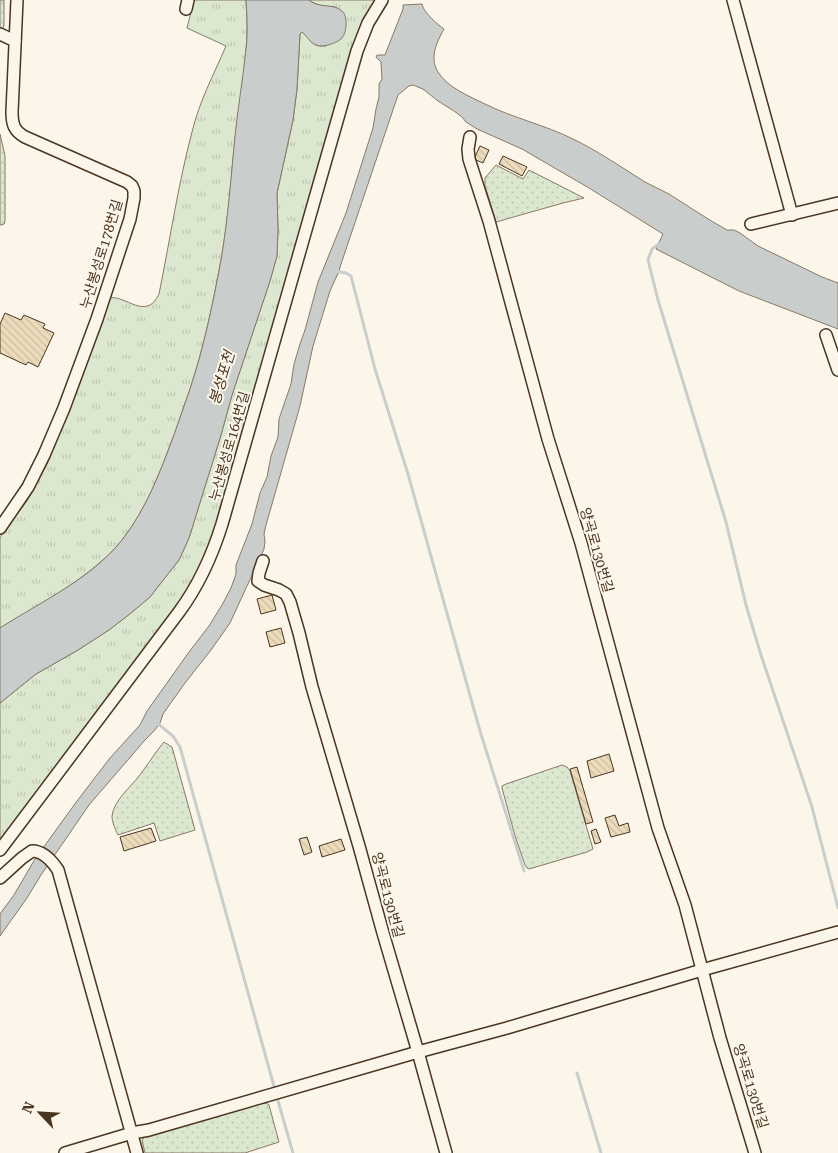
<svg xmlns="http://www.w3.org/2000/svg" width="838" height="1153" font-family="'Roboto Serif','Noto Sans KR',serif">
  <defs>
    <pattern id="grass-tufts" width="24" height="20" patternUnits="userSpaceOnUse" patternTransform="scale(1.25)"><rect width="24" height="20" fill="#dce7d0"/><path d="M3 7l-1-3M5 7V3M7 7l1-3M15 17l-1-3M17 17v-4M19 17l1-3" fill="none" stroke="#bec7b2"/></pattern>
    <pattern id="garden-dots" width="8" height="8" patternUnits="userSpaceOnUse" patternTransform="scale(1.25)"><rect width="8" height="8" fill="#dce7d0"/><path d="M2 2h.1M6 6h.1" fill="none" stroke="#bec7b2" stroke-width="1.8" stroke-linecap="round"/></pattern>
    <pattern id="building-back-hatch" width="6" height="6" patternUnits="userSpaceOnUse" patternTransform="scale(1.25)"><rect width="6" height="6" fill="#ecdcbc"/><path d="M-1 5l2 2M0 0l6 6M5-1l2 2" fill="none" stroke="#ccbda1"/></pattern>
  </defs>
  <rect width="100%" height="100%" fill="#fbf6e9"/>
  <g fill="url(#grass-tufts)" stroke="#887966">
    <path d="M194,0h52c1,16 2,33 0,49 -2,28 -7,55 -10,83 -5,42 -7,85 -15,128 -8,43 -17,87 -31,129 -5,15 -11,31 -16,46 -14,37 -27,73 -52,105 -30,37 -81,63 -122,88v-91l27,-36 20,-37 11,-27 51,-139c16,-4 37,24 50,-4 11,-54 19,-109 33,-162 7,-30 22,-58 34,-86l-39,-18z"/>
    <path d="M309,0h68c-12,14 -19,31 -25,49l-136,483 -27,59 -189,253v-141l36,-29 42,-24 31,-20 22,-17 19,-16 14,-18 15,-19 10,-22 32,-103 11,-40 38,-114 7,-25 1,-26 -1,-37 16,-73 4,-31 3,-55 2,-2c11,8 8,15 24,14l9,-39c-10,-1 -18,-1 -26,-7z"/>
  </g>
  <g fill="url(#garden-dots)" stroke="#887966">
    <path d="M0,0h4v25l-1,4h-3z"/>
    <path d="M0,134l5,22v65l-1,3 -3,1h-1z"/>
    <path d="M496,165l27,14 6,-9 55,28 -21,5 -67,19 -11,-36v-8z"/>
    <path d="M164,742l8,5 23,83 -35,11 -6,-18 -36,12c-3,-6 -6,-13 -6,-19 2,-16 18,-28 27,-40 7,-9 14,-20 21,-29z"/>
    <path d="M562,765l5,2 3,4 23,78 -6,3 -58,17 -2,-1 -2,-3 -10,-29 -13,-48v-2l4,-2z"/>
    <path d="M262,1103h4l3,2 10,37 -34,11h-100l-3,-13 3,-3z"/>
  </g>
  <g fill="#c9cecd" stroke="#887966">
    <path d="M246,0h63c10,9 25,3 33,11 6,5 5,21 0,27 -5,5 -18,10 -26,7 -6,-2 -9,-9 -14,-13l-2,2 -3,55 -4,31 -16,73 1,37 -1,26 -7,25 -38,114 -11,40 -32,103 -10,22 -15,19 -14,18 -19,16 -22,17 -31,20 -42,24 -36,29v-75c42,-27 91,-49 122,-88 25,-32 38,-68 52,-105 5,-15 11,-31 16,-46 14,-42 23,-86 31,-129 7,-41 10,-83 14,-124 3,-29 8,-58 11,-87 2,-16 1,-33 0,-49z"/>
    <path d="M422,4c1,8 16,21 22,25 -7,13 -15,28 -6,43 10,16 31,24 47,32 28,14 60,21 88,35 25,12 48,28 72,43 8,4 16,8 24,12 19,12 38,25 58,36h7l6,3 18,13 64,31 16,6v46l-99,-38 -83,-42 7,-15 -74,-46 -67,-39 -45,-20 -11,-7 -4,-5 -8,-6 -16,-10 -15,-12 -10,-4 -4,1 -11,9 -57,169 -2,7 -9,20 -17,55 -13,60 -34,119 -2,9 1,7 -1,8 -34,74 -19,27 -26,33 -22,31 -3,9 -6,8 -9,9 -56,65 -48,70 -14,23 -27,38v-22l14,-19 21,-36 42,-58 33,-43 30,-33 7,-14 42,-59 20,-26 13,-21 9,-17 5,-14v-9l16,-41 8,-31 7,-16 4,-21 7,-19 1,-18 12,-35 3,-20 6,-20 5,-14 13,-48 28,-69 27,-85 3,-19 3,-12v-13l3,-5 -1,-17 -5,-5 1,-2h8l18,-46v-4z"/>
  </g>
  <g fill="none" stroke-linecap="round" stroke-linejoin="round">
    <g stroke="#c9cecd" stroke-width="3">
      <path d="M659,244l-7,5 -4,11 10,40 68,222 20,83 15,50 51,152 26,101"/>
      <path d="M335,271l11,2 5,3 24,93 33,105 72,257 44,140"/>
      <path d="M157,723l16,13 7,11 95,343"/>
      <path d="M577,1073l24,80"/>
      <path d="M278,1101l15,52"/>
    </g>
  </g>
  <g fill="url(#building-back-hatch)" stroke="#4a3520">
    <path d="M480,146l9,4 -6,13 -9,-4z"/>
    <path d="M503,156l24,11 -5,9 -23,-12z"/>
    <path d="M5,313l16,7 3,-5 21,9 -2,4 11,5 -16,34 -10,-5 -2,3 -26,-12v-29z"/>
    <path d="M272,595l4,15 -15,4 -4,-15z"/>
    <path d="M281,628l4,15 -15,4 -4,-15z"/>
    <path d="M609,754l5,17 -23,7 -4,-17z"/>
    <path d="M577,767l16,55 -7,2 -16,-55z"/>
    <path d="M615,815l4,11 9,-3 2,9 -19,5 -6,-19z"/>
    <path d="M151,828l5,13 -32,10 -4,-14z"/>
    <path d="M596,829l5,13 -6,2 -4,-13z"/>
    <path d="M307,837l5,15 -8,3 -5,-16z"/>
    <path d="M341,839l4,11 -23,7 -3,-11z"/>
  </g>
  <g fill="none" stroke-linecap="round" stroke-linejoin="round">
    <defs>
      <g id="minor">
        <path d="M733,0l59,215"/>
        <path d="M186,9l2,-9"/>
        <path d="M0,34l15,7"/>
        <path d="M470,137l-2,12 1,10 20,62 59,218 33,104 77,285 27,77 35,133 35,115"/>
        <path d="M751,224l87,-21"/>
        <path d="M826,335l12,35"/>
        <path d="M0,528l28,-41 16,-32 20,-47 33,-89 33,-100 4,-21v-7l-2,-5 -5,-4 -102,-45c-11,-6 -13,-13 -13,-25l5,-112"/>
        <path d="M263,561l-4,12 -1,8 6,4 15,5 7,4 4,8 9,31 13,54 47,159 24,87 35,119 28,101"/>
        <path d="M0,850l179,-238c20,-27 33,-56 43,-88l135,-473 11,-28 14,-23"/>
        <path d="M0,878l22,-20 10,-7c11,0 20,10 26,19l79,283"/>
        <path d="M65,1153l67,-20 17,-3 269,-78 89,-24 195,-58 136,-38"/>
      </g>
    </defs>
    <use href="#minor" stroke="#4a3520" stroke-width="14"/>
    <use href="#minor" stroke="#fbf6e9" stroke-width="11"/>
  </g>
  <g text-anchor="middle" stroke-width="4" stroke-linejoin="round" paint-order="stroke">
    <g font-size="14" fill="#4a3520" stroke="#fbf6e9">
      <text transform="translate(101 254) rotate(-73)" y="5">누산봉성로178번길</text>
      <text transform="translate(229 446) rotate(-74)" y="5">누산봉성로164번길</text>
      <text transform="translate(597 550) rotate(74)" y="5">양곡로130번길</text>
      <text transform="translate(388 895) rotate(75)" y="5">양곡로130번길</text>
      <text transform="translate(751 1086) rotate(73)" y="5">양곡로130번길</text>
    </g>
    <g font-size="15" font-style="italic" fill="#4a3520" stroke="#fbf6e9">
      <text transform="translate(222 378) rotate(-73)" y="5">봉성포천</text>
    </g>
  </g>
  <g transform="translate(40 1113) rotate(295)" stroke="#fbf6e9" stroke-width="4" paint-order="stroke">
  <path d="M0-4L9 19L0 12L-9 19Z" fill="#4a3520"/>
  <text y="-8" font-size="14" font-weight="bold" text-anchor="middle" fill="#4a3520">N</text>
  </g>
</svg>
